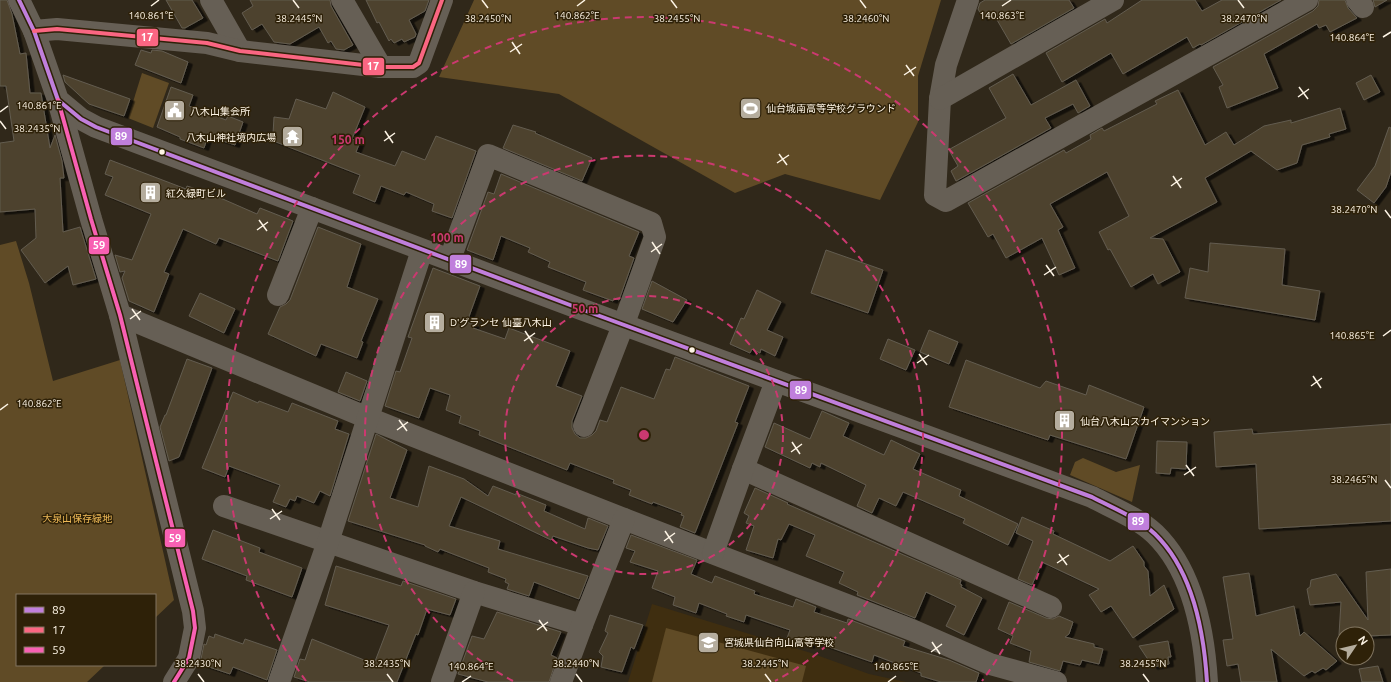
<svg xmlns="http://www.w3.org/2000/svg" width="1391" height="682" font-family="Ubuntu,'Noto Sans JP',sans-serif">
  <defs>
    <filter id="shadow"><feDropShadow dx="4.5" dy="2.5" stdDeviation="0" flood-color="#0009"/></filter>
  </defs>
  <rect width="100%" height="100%" fill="#30281a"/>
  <path fill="#3f2e10" d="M652,604l159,49 58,21 37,8h-278z"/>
  <g fill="#604b26">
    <path d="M474,0h467l-23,76v46l-38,78 -95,-26 -50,19 -176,-99 -120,-17z"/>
    <path d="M142,73l27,10 -16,45 -25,-10z"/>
    <path d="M16,241l13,42 24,98 67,-21 54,240 -19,18v-23h-138v70h88l-18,17h-87v-437z"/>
    <path d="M1083,458l33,14 24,-7 -8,37 -62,-27 5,-13z"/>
    <path d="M666,628l140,38 -4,16h-150z"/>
  </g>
  <g fill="#4d432d" stroke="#635c50" filter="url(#shadow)">
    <path d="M0,0h7l5,14 8,40 6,-1 4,40h11l9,55 5,-13 7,26 2,17h-4l3,54 17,-5 16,52 -23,6 -5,-19 -23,17 -24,-33 15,-12 -1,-29 -35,3v-69l14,-2 -8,-55h-6z"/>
    <path d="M166,0h26l11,18 -18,10h-3z"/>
    <path d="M250,0h80l1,6 22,39 -9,5 -8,-1 -5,-8 -3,2 -9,-16 -29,17 -16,-2 -12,-18 -10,6 -10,-17 11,-7z"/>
    <path d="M366,0h63l-4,11 -16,9 7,14 -1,3 -11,5 -2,-3 -8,4 -3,-4 -2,2 -10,-19 -2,1z"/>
    <path d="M985,0h84l5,8 -63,36 -18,-31 -10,5 -5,-9 2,-6z"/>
    <path d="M1142,0h53l7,11 20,-11h59l-80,45 -1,-1 -7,4 -6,-11 -64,37 -12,-21 -49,29 -16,-29 59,-34 2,4z"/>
    <path d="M1319,0h26l3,8 9,10 -27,14 -4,-7 -7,3 -2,-4 -53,30 14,34 -51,20 -8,-21 4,-2 -10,-18 100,-56 5,-5z"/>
    <path d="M1373,0h14l-12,7z"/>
    <path d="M141,50l10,3 1,-3 10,1 26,11 -7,21 -46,-18z"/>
    <path d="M1013,74l18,31 45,-25 14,26 -12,7 -5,-9 -28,14 6,10 -95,53 -5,-10 7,-5 -8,-14v-3l56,-31 -17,-30z"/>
    <path d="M63,75l67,24 -6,17 -35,-12 -24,-22z"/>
    <path d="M1371,75l9,17 -16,8 -8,-17z"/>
    <path d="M171,87l22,8 -4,11 37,14 2,-4 15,6 -8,23 -27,-9 -4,12 -24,-9v-2l-23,-10z"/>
    <path d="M1178,90l27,55 21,-13 8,13 30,-19 27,-6v3l49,-15 6,21 -17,5 1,3 -28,8 -5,18 -20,7 -26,-19 -46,27 12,24 -67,36 13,1 17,33 -22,12 -5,-10 -22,13 -21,-38 -2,1 -9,-18 30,-16 -22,-44 -57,32 13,23 -5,3 17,38 -16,7 -17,-37 -36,20 -13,-24 -5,3 -20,-34 96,-53 2,3 25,-14 -1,-4 12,-7 2,3 53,-27 -2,-3z"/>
    <path d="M333,92l32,15 -13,32 8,3 -4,10 39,14 7,-15 23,9 11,-24 40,15 -24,67 -20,-7 2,-7 -28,-12 -2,3 -23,-9 -6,16 -22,-9 7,-18 -89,-35 2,-6 1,-17 15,2 7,-20 30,10z"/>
    <path d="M513,125l23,7 -1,1 57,25 -10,23 -79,-33z"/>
    <path d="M1389,127l2,1v44l-5,15 -12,16 -17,-13 18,-24z"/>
    <path d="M110,160l76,29 1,-3 22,7 48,21 3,-6 33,13 -15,40 -59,-23 -3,6 -33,-15 -19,43 5,2 -15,38 -25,-11 -7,-23 3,-7 -5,1 -5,-17 17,5 19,-46 -46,-19 8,-18 -8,-3z"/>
    <path d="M501,174l138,58 -10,24 5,2 -15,42 -5,-2 -1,3 -30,-11 3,-8 -38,-15 2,-5 -22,-10 2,-4 -29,-12 -8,24 -26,-10 21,-58 6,2z"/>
    <path d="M318,227l43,17 -14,43 31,12 -17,42 2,1 -6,16 -36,-14 -5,12 -48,-22 12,-27 6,-3 4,-4z"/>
    <path d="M1210,243l75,6 -3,36 38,6 -5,29 -130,-22 5,-30 18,4z"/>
    <path d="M826,250l57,20 -15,43 -57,-20z"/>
    <path d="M433,268l47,18 -13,36 8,3 -2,3 32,11 4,-11 61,23 -14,35 26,10 -10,25v7l3,6 5,4h6l6,-3 4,-4 4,-11 7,2 14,-35 33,12 12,-30 4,1 5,-13 74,29 -14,36 3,1 -43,110 -15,-6 4,-11 -3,-1 1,-2 -29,-11 -1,2 -23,-9 2,-5 -18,-7 1,-3 -44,-17 -3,7 -88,-35 1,-4 -21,-8 2,-7 -15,-6 4,-15 -20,-7 -11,30 -34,-12 11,-35 4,1 12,-34 -4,-1z"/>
    <path d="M652,281l35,19 -14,22 -31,-13z"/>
    <path d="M757,290l24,12 -14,28 16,7 -8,19 -14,-7 -1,4 -8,-4 -2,4 -20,-9 11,-26 3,1z"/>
    <path d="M200,293l35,16 -11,24 -35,-17z"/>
    <path d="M929,330l29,12 -9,22 -29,-12z"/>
    <path d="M888,339l27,11 -9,20 -26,-11z"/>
    <path d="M187,359l25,9 -33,89 -10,4 -9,-34 5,-12h1z"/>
    <path d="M966,360l74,28 6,-7 40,14 3,-10 55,22 -18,52 -76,-24 -2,5 -99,-33z"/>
    <path d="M346,372l21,9 -7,20 -22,-9z"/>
    <path d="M233,392l25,11 1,-2 29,11 4,-9 46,18 -3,8 14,5 -19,62 -10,-5 -6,12 -17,-7 -2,5 -5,-2 -4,8 -13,-5 7,-17 -51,-19 -4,11 -23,-9z"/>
    <path d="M822,411l27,12 -6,13 41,19 7,-15 29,14 -7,15 48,21 -2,6 59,28 -10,21 -45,-22 2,-4 -62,-27 -7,14 -17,-8 -7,15 -15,-7 9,-21 -45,-22 -1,4 -8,-4 -2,5 -45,-21 9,-24 36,16z"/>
    <path d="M1391,424v97l-132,8 -3,-65 -40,3 -2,-35 38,-3 1,5z"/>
    <path d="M376,434l31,16 -17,48 28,9 11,-41 35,13 24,17 5,-10 23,9v-2l30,12 -2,6 41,18 3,-11 20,8 -10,24 -10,-2 -35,-12 -2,4 -90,-43 -12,29 51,15 -2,8 90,27 -9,23 -45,-17 -5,14 -22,-7 2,-5 -4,-2 1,-3 -18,-7 1,-4 -49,-19 -2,3 -13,-6v-1l-77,-24z"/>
    <path d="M1157,441l30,1 -1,27 -15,-1 -1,6 -14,-1z"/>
    <path d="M755,488l33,15 -1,1 174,76 -1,4 2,1 -1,2 21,11 -18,37 -18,-9 10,-20 -30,-14 -11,26 -58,-23 1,-3 -19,-9 5,-11 -38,-16 9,-21 -26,-11 -8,16 -3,-1 -5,19 -27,-8 8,-24 -8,-3 3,-7 -5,-3z"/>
    <path d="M1022,517l32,14 -1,3 57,27 23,-15 11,16v4l4,5 2,25 14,-11 10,24 -41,29 -22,-32 -10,6 -12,-17 10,-6 -57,-27 -10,23 -14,-6 15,-38 -17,-8z"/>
    <path d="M213,530l47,18 -1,4 43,16 -10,29 -46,-17 1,-4 -45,-17z"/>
    <path d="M631,535l66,25 -6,14 21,9 3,-7 40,15 -1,3 39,13 3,-8 20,8 -2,5 33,11 1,-4 57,22 -2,5 46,14 30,13 -3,9h-35l-20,-6v-3l-47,-18 -2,7 -60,-21 -2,5 -23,-8 3,-8 -44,-15 -2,7 -18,-6 1,-2 -28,-11 -3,10 -23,-8 2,-8 -23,-9 6,-17 -28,-9 5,-11 -9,-3z"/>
    <path d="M336,566l65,20 2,-5 53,18 -6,16 -23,-6 -9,26 -2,-1 -19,48h-87l-16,-5 6,-18 5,1 7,-21 62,25 15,-39 -64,-20z"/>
    <path d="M1391,569v66l-24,1v-2l-28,1 2,-33 -31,3 -3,-16 3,-2 1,-7 25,-6 32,46 -2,-48z"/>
    <path d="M1249,573l7,43 38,-10 6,30 4,-4 33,29 -11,9 -3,-2 -8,5 -3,-2 -8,5 -33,-27 6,33h-36l-3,-18 -11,2 -4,-26 10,-1 -10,-62z"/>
    <path d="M1009,602l37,16 7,1 6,-3 14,6 -4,12 -4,3 29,7v3l9,2 -4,15 -17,-4 -2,5 -17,-4 -3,10 -31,-9 2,-11 -21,-8 3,-7 -15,-7z"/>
    <path d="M497,612l64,20 -10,23 6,3 -8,24h-61l-30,-8 14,-38 12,3z"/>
    <path d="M610,615l33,10 -9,24 -3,-2 -9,25 -21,-5 2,-11 -4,-4 9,-19 -3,-2z"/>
    <path d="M215,634l28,10 2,-5 32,11 -10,30 -34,-13 -3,7 -30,-10 4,-20 2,1 3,-9 5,2z"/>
    <path d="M1168,641l3,16h-3l1,7 -16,3 -14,-21z"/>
    <path d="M1378,666l5,16h-21l-3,-13z"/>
  </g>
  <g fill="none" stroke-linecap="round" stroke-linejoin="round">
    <g stroke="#665f55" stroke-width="22">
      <path d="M19,0l15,31 24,69 23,19 15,8 482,181 514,189c21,11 46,21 63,37 38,37 49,98 52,148"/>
      <path d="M211,0l29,51"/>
      <path d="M342,0l39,67"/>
      <path d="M968,0l-22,65 -6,34 -5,96 11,6 361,-201"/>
      <path d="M1357,0l6,7"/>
      <path d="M34,31l23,-2 150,14 33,8 141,16h32l6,-4 23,-63"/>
      <path d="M940,99l173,-99"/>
      <path d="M58,100l33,119 29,96 73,296 2,17 -6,30 -15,24"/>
      <path d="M450,259l38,-104 163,68 4,14 -28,78 -43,111"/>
      <path d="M278,295l34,-87"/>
      <path d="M120,315l248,103 256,101 288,111 78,34 66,18"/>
      <path d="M743,469l308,138"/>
      <path d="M224,506l250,86 108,33"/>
      <path d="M713,553l30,-84 33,-88"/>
      <path d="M279,682l49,-140 94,-292"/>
      <path d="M442,682l32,-90"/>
      <path d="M561,682l21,-57 42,-106"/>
    </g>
    <defs>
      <path id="bus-1" d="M19,0l15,31 24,69 23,19 15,8 482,181 514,189c21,11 46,21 63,37 38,37 49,98 52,148"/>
      <path id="bus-2" d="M34,31l23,-2 150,14 33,8 141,16h32l6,-4 23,-63"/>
      <path id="bus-3" d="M58,100l33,119 29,96 73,296 2,17 -6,30 -15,24"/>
    </defs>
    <use href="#bus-1" stroke="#2e2108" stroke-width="7"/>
    <use href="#bus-2" stroke="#2e2108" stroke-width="7"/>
    <use href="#bus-3" stroke="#2e2108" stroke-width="7"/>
    <use href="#bus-1" stroke="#c07fdc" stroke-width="4"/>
    <use href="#bus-2" stroke="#fa6682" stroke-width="4"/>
    <use href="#bus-3" stroke="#f860b3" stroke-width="4"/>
  </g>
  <path fill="none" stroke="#fdf4e5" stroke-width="1.5" d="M293,0l6,8M482,0l6,8M671,0l6,8M860,0l6,8M1238,0l6,8M151,6l8,-6M577,6l8,-6M1002,6l9,-6M1383,37l8,-5M512,42l8,12M510,52l12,-8M906,65l8,11M904,75l12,-8M1299,87l9,12M1298,97l11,-8M0,112l8,-6M0,121l6,8M385,131l8,12M384,141l11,-8M779,154l8,11M777,163l12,-8M1173,176l8,12M1171,186l11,-8M1385,210l6,8M259,220l8,11M257,230l11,-8M652,242l8,12M651,252l11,-8M1046,265l8,11M1044,275l12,-8M132,309l8,11M130,319l11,-8M525,331l8,12M1383,336l8,-6M524,341l11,-8M919,354l8,11M917,363l12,-8M1313,376l8,12M1311,386l11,-8M0,410l8,-6M399,420l8,11M397,430l11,-8M792,442l8,12M791,452l11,-8M1186,465l8,11M1184,475l12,-8M1385,480l6,8M272,509l8,11M270,519l12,-8M665,531l8,12M664,541l11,-8M1059,554l8,11M1057,563l12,-8M539,620l8,11M537,630l11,-8M932,642l8,12M931,652l11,-8M198,674l6,8M387,674l6,8M576,674l6,8M765,674l6,8M1143,674l6,8M462,682l9,-6M888,682l8,-6"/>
  <g fill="none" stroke="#cb3970" stroke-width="2" stroke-dasharray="7 5">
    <circle cx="644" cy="435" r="139"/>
    <path d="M513 681A279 279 0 1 1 775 681"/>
    <path d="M306 681A418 418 0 1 1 982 681"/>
  </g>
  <defs>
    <symbol id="stadium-square" viewBox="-11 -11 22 22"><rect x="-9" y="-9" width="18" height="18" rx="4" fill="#b5ad9e" stroke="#2e2108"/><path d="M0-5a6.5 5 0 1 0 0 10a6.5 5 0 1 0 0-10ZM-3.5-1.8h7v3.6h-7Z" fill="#fff"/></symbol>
    <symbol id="civic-square" viewBox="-11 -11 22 22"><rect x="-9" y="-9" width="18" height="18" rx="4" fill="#b5ad9e" stroke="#2e2108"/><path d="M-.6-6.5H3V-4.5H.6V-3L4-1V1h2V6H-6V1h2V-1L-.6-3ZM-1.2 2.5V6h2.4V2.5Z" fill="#fff"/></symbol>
    <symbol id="temple-square" viewBox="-11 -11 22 22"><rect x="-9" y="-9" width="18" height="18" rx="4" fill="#b5ad9e" stroke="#2e2108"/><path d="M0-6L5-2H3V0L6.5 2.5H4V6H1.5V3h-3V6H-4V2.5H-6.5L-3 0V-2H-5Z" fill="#fff"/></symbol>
    <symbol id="building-square" viewBox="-11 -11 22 22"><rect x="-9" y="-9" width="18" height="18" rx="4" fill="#b5ad9e" stroke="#2e2108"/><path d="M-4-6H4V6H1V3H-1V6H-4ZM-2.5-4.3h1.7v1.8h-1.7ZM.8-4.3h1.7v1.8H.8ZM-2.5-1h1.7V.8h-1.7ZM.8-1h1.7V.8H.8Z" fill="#fff"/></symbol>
    <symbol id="school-square" viewBox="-11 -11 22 22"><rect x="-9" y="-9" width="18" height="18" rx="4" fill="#b5ad9e" stroke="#2e2108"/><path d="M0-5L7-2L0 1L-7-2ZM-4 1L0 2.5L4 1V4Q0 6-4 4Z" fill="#fff"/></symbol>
  </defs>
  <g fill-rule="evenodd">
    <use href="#stadium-square" x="738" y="96" width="25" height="25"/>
    <use href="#civic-square" x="162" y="98" width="25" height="25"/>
    <use href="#temple-square" x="280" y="124" width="25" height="25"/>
    <use href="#building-square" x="138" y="180" width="25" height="25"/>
    <use href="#building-square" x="422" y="310" width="25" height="25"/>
    <use href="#building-square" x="1052" y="408" width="25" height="25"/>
    <use href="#school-square" x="696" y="630" width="25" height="25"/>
  </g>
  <g fill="#fdf4e5" stroke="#2e2108" stroke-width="1.5">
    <circle cx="162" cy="152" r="3.5"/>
    <circle cx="692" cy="350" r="3.5"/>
  </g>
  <g text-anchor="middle" stroke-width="3" stroke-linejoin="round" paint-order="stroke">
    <g font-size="10" fill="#fdf4e5" stroke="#2e2108" text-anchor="start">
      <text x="766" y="112">仙台城南高等学校グラウンド</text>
      <text x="190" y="115">八木山集会所</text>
      <text x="276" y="141" text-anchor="end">八木山神社境内広場</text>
      <text x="166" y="197">紅久緑町ビル</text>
      <text x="450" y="326">D'グランセ 仙臺八木山</text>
      <text x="1080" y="425">仙台八木山スカイマンション</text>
      <text x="724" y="646">宮城県仙台向山高等学校</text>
    </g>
    <g font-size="10" fill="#eeb957" stroke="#2e2108">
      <text x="77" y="522">大泉山保存緑地</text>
    </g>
  </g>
  <g font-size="10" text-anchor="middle" fill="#fdf4e5" stroke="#2e2108" stroke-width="3" stroke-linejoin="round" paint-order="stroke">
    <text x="577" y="19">140.862°E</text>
    <text x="1002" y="19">140.863°E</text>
    <text x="151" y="19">140.861°E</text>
    <text x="299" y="22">38.2445°N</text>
    <text x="488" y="22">38.2450°N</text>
    <text x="677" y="22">38.2455°N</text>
    <text x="866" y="22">38.2460°N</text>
    <text x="1244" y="22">38.2470°N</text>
    <text x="1352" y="41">140.864°E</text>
    <text x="39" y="109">140.861°E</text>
    <text x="37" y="132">38.2435°N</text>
    <text x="1354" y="213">38.2470°N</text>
    <text x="1352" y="339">140.865°E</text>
    <text x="39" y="407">140.862°E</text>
    <text x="1354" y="483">38.2465°N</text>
    <text x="198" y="667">38.2430°N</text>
    <text x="387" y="667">38.2435°N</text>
    <text x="576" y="667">38.2440°N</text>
    <text x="765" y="667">38.2445°N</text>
    <text x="1143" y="667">38.2455°N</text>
    <text x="471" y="670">140.864°E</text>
    <text x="896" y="670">140.865°E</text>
  </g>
  <circle cx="644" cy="435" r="6" fill="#cb3970" stroke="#2e2108" stroke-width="2"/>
  <g font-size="12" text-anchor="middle" font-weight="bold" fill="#cb3970" stroke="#2e2108" stroke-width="3" stroke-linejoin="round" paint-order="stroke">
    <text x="348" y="144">150 m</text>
    <text x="447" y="242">100 m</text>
    <text x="585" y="313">50 m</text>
  </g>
  <g stroke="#2e2108" stroke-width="1.5">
    <rect x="136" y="28" width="23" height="19" rx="4" fill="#fa6682"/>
    <rect x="362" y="57" width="23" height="19" rx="4" fill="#fa6682"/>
    <rect x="110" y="127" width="23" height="19" rx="4" fill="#c07fdc"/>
    <rect x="88" y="236" width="22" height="19" rx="4" fill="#f860b3"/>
    <rect x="449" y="254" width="23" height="20" rx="4" fill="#c07fdc"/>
    <rect x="789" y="380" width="23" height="20" rx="4" fill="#c07fdc"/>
    <rect x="1127" y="512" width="23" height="19" rx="4" fill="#c07fdc"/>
    <rect x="164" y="528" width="22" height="20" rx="4" fill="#f860b3"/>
  </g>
  <g font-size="11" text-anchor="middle" font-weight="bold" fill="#fff">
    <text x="147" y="41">17</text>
    <text x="373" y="70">17</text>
    <text x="121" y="140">89</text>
    <text x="99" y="249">59</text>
    <text x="461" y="268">89</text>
    <text x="801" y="394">89</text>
    <text x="1138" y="525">89</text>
    <text x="175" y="542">59</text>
  </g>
  <rect x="16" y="594" width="140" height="72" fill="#2e2108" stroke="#817560"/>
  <rect x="24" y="607" width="20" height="6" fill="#c07fdc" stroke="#817560"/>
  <text x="52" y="614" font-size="12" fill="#fdf4e5">89</text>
  <rect x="24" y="627" width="20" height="6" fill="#fa6682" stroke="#817560"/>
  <text x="52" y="634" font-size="12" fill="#fdf4e5">17</text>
  <rect x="24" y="647" width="20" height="6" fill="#f860b3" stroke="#817560"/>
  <text x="52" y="654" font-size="12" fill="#fdf4e5">59</text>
  <g transform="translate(1355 646) rotate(55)"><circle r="19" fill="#2e2108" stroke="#817560"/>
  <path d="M0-3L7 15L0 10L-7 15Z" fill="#b5ad9e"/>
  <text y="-6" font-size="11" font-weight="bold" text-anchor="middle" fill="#fdf4e5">N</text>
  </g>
</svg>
